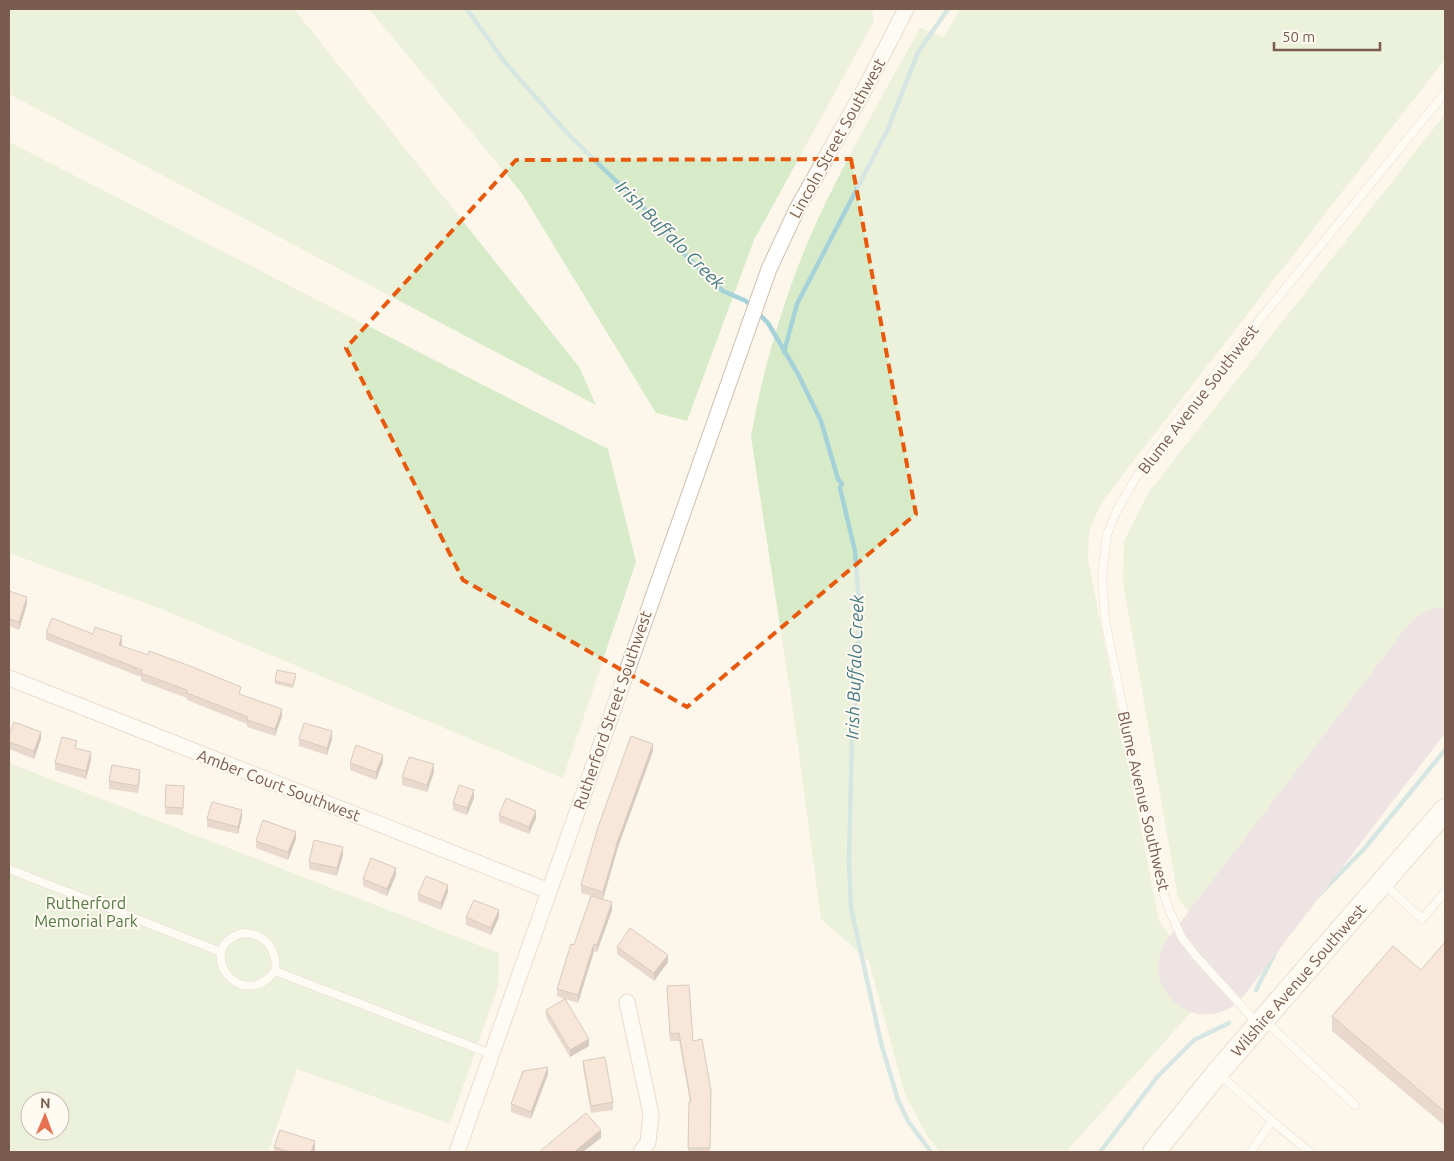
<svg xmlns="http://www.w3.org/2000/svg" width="1454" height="1161" font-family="Ubuntu,sans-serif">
  <rect width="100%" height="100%" fill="#fdf6eb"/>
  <g fill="#d7ebc9" fill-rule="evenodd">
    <path d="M9,9h285l285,358 17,38 -587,-311z"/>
    <path d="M369,9h503l2,12 -120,219 -67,181 -31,-8 -135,-221z"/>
    <path d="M960,9h485v50l-344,444 -12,29 -1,28 71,361 51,70 -144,161h-126l-14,-18 -21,-40 -36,-133 -48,-42 -26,-195 -44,-287c13,-79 43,-173 80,-245 27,-55 59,-109 89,-164l24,9z"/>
    <path d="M1445,114v501l-240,321 -27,-39 -55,-315 1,-41 25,-49z"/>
    <path d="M9,142l599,307 28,113 -73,216 -404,-170 -150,-55z"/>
    <path d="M9,763l490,190 -1,33 -48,138 -153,-55 -29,83h-259zM30,1101h30v30h-30z"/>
  </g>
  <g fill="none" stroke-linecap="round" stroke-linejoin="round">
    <g stroke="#a5d2d9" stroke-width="4.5">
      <path d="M467,9l37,52 64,73 84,82 28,34 43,41 23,10 6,6"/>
      <path d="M758,313l10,10 30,51 23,47 17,58 4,5 -2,4 15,63 4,52 -1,68 -6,65 -3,125 2,47 30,135 17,57 10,21 23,31"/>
      <path d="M784,352l13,-48 91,-175 30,-77 30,-43"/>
      <path d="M1256,990l25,-49 28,-36 55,-56 81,-99"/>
      <path d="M1100,1152l58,-76 36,-36 35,-17"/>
    </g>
    <path stroke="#dbcfda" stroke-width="95" d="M1206,967l239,-312"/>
    <defs>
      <g id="lane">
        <path d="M9,869l212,83"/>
        <path d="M1384,884l38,35 23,-27"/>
        <path d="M244,933c21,1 34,16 31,38 -35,45 -84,-26 -31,-38z"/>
        <path d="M275,971l216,83"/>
        <path d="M1265,1021l90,84"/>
        <path d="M1258,1024l-61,-67 -15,-19 -12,-26 -8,-23 -22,-97 -35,-172 -3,-45 5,-40 10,-25 26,-44 34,-45 268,-328"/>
        <path d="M1219,1074l53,47 -21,31"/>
        <path d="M1272,1121l38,31"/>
      </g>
      <g id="street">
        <path d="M9,678l540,213"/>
        <path d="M627,1002l24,112 -3,28 -7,10"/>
        <path d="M457,1152l312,-883 28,-60 71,-126 38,-74"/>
      </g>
      <path id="secondary" d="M1154,1152l64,-80 227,-262"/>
    </defs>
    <use href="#lane" stroke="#d0beaf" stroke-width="9"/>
    <use href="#street" stroke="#d0beaf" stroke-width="17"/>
    <use href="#secondary" stroke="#d5c0b0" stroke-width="24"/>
    <use href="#lane" stroke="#fff" stroke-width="8"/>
    <use href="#street" stroke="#fff" stroke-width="15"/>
    <use href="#secondary" stroke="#fff" stroke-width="22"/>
  </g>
  <g fill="#d0b7a8">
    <path d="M9,591l18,13 -8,26 -10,-4z"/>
    <path d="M46,633l76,11 -1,2 120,48 41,22 -7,20 -28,-9v-3l-60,-24v-2l-46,-17v-4l-95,-37z"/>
    <path d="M296,677l-3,11 -18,-4v-3z"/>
    <path d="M9,735l32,4 -7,20 -25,-10z"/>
    <path d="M299,739h33l-5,16 -28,-9z"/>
    <path d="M77,749l14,11 -5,19 -31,-9v-7z"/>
    <path d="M653,751l-35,96 -15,52 -22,-6v-8z"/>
    <path d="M383,762l-7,18 -26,-10v-7z"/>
    <path d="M434,772l-7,20 -25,-7v-8z"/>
    <path d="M140,777l-2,16 -29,-4v-8z"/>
    <path d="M166,785l18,1 -1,29 -18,-1z"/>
    <path d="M474,798l-7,17 -14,-5v-7z"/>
    <path d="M499,815l37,3 -7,16 -30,-12z"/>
    <path d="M242,817l-4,17 -31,-7v-8z"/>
    <path d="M296,839l-8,21 -32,-12v-7z"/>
    <path d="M343,854l-6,22 -28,-7v-7z"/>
    <path d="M396,875l-9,21 -24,-10v-7z"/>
    <path d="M448,892l-7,18 -23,-9v-7z"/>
    <path d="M612,910l-15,42 -3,-1 -16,52 -13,-4 24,47 -19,11 -24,-40v-7l19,-11 -8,-3v-7l17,-44z"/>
    <path d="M466,917h33l-8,18 -25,-10z"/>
    <path d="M1445,942v184l-113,-95v-15l89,-46z"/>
    <path d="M617,947l51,15 -14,19 -37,-27z"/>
    <path d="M667,986l26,55 18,57 -1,54h-22l1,-50h1l-11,-61h-9z"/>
    <path d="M583,1061l30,41v8l-22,3 -8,-45z"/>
    <path d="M548,1074l-17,45 -20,-7v-8z"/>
    <path d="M315,1141v11h-41v-5z"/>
  </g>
  <g fill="#a99588">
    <path d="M27,597v7l-8,26v-8z"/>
    <path d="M122,636v8l-3,8v-7z"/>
    <path d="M282,709v7l-7,20v-7z"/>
    <path d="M332,731v8l-5,16v-7z"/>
    <path d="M41,732v7l-7,20v-8z"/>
    <path d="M653,744v7l-35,96 -15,52v-7l15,-52z"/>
    <path d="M91,752v8l-5,19v-8z"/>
    <path d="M383,755v7l-7,18v-8z"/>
    <path d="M434,764v8l-7,20v-7z"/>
    <path d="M140,770v7l-2,16v-7z"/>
    <path d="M474,790v8l-7,17v-7z"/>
    <path d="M242,810v7l-4,17v-7z"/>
    <path d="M536,811v7l-7,16v-7z"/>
    <path d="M296,832v7l-8,21v-8z"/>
    <path d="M343,847v7l-6,22v-8z"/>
    <path d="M396,868v7l-9,21v-7z"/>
    <path d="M448,885v7l-7,18v-7z"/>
    <path d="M612,902v8l-15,42v-7z"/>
    <path d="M499,910v7l-8,18v-7z"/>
    <path d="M594,944v7l-16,52v-8z"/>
    <path d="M668,955v7l-14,19v-8z"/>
    <path d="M589,1039v7l-19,11v-7z"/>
    <path d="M548,1067v7l-17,45v-7z"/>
    <path d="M601,1130v8l-18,14h-9z"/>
    <path d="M315,1141v11h-4z"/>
  </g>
  <g fill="#f2d5c3" stroke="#a99588">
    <path d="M9,591l18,6 -8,25 -10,-3z"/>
    <path d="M52,618l41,16 2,-7 27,9 -3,9 29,10 1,-4 41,15 51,21 -2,7 43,15 -7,20 -28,-9 1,-3 -61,-24v-3l-46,-17 1,-3 -96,-37z"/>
    <path d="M277,670l19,4 -3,11 -18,-4z"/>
    <path d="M14,722l27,10 -7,19 -25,-9v-7z"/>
    <path d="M304,723l28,8 -5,17 -28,-9z"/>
    <path d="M631,736l22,8 -35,96 -15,52 -22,-7 17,-58z"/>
    <path d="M62,737l15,4 -2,7 16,4 -5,19 -31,-8z"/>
    <path d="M356,745l27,10 -7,17 -26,-9z"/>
    <path d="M409,757l25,7 -7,21 -25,-8z"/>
    <path d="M112,765l28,5 -2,16 -29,-5z"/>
    <path d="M166,785l18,1 -1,22 -18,-1z"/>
    <path d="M459,785l15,5 -7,18 -14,-5z"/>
    <path d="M506,798l30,13 -7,16 -30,-12z"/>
    <path d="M212,802l30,8 -4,17 -31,-8z"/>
    <path d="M263,820l33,12 -8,20 -32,-11z"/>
    <path d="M314,840l29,7 -6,21 -28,-6z"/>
    <path d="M371,858l25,10 -9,21 -24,-10z"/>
    <path d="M426,876l22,9 -7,18 -23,-9z"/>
    <path d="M591,896l21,6 -15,43 -3,-1 -16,51 -21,-6 14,-45 3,1z"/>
    <path d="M474,900l25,10 -8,18 -25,-11z"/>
    <path d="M630,928l38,27 -14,18 -37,-26z"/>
    <path d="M1445,942v170l-113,-96 61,-70 28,24z"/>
    <path d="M689,985l4,56 9,-2 9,52 -1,57h-22l1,-46h2l-12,-69 -9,1 -3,-48z"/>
    <path d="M565,999l24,40 -19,11 -24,-40z"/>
    <path d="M605,1057l8,45 -22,4 -8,-45z"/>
    <path d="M548,1067l-17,45 -20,-8 12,-33z"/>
    <path d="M586,1113l15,17 -27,22h-35z"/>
    <path d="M280,1130l35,11 -4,11h-21l-16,-5z"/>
  </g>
  <path d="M0 0H1454V1161H0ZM851,159l65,355 -229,193 -224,-127 -117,-232 170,-188z" fill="#fdf6eb" fill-opacity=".55" fill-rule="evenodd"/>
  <path fill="none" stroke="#e8590c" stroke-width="4" stroke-dasharray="10 6" stroke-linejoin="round" d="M851,159l65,355 -229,193 -224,-127 -117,-232 170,-188z"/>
  <g text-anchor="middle" stroke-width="4" stroke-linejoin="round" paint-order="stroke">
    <g font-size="16" fill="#795c4d" stroke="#fffaf2">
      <text transform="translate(837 138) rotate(-61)" y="6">Lincoln Street Southwest</text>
      <text transform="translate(1198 399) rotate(-52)" y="6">Blume Avenue Southwest</text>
      <text transform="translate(612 710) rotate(-71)" y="6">Rutherford Street Southwest</text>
      <text transform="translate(279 785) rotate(21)" y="6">Amber Court Southwest</text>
      <text transform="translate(1144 801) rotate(77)" y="6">Blume Avenue Southwest</text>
      <text transform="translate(1298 980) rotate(-49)" y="6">Wilshire Avenue Southwest</text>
    </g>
    <g font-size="16" fill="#527941" stroke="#fffaf2">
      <text x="86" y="909">Rutherford<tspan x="86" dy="18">Memorial Park</tspan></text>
    </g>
    <g font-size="18" font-style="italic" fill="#437b84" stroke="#fffaf2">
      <text transform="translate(670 235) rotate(45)" y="6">Irish Buffalo Creek</text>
      <text transform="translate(855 667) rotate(-88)" y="6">Irish Buffalo Creek</text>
    </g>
  </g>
  <rect width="1454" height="1161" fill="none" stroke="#795c4d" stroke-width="20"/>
  <g transform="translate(45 1116) rotate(1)"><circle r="24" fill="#fffaf2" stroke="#c9bbb0"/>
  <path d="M0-4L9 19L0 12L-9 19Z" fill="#e57152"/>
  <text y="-8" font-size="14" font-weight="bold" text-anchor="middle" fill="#795c4d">N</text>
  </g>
  <path d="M1274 42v8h106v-8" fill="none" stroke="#795c4d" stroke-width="2.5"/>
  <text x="1282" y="42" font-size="15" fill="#795c4d" stroke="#fffaf2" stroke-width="4" paint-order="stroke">50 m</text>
</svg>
